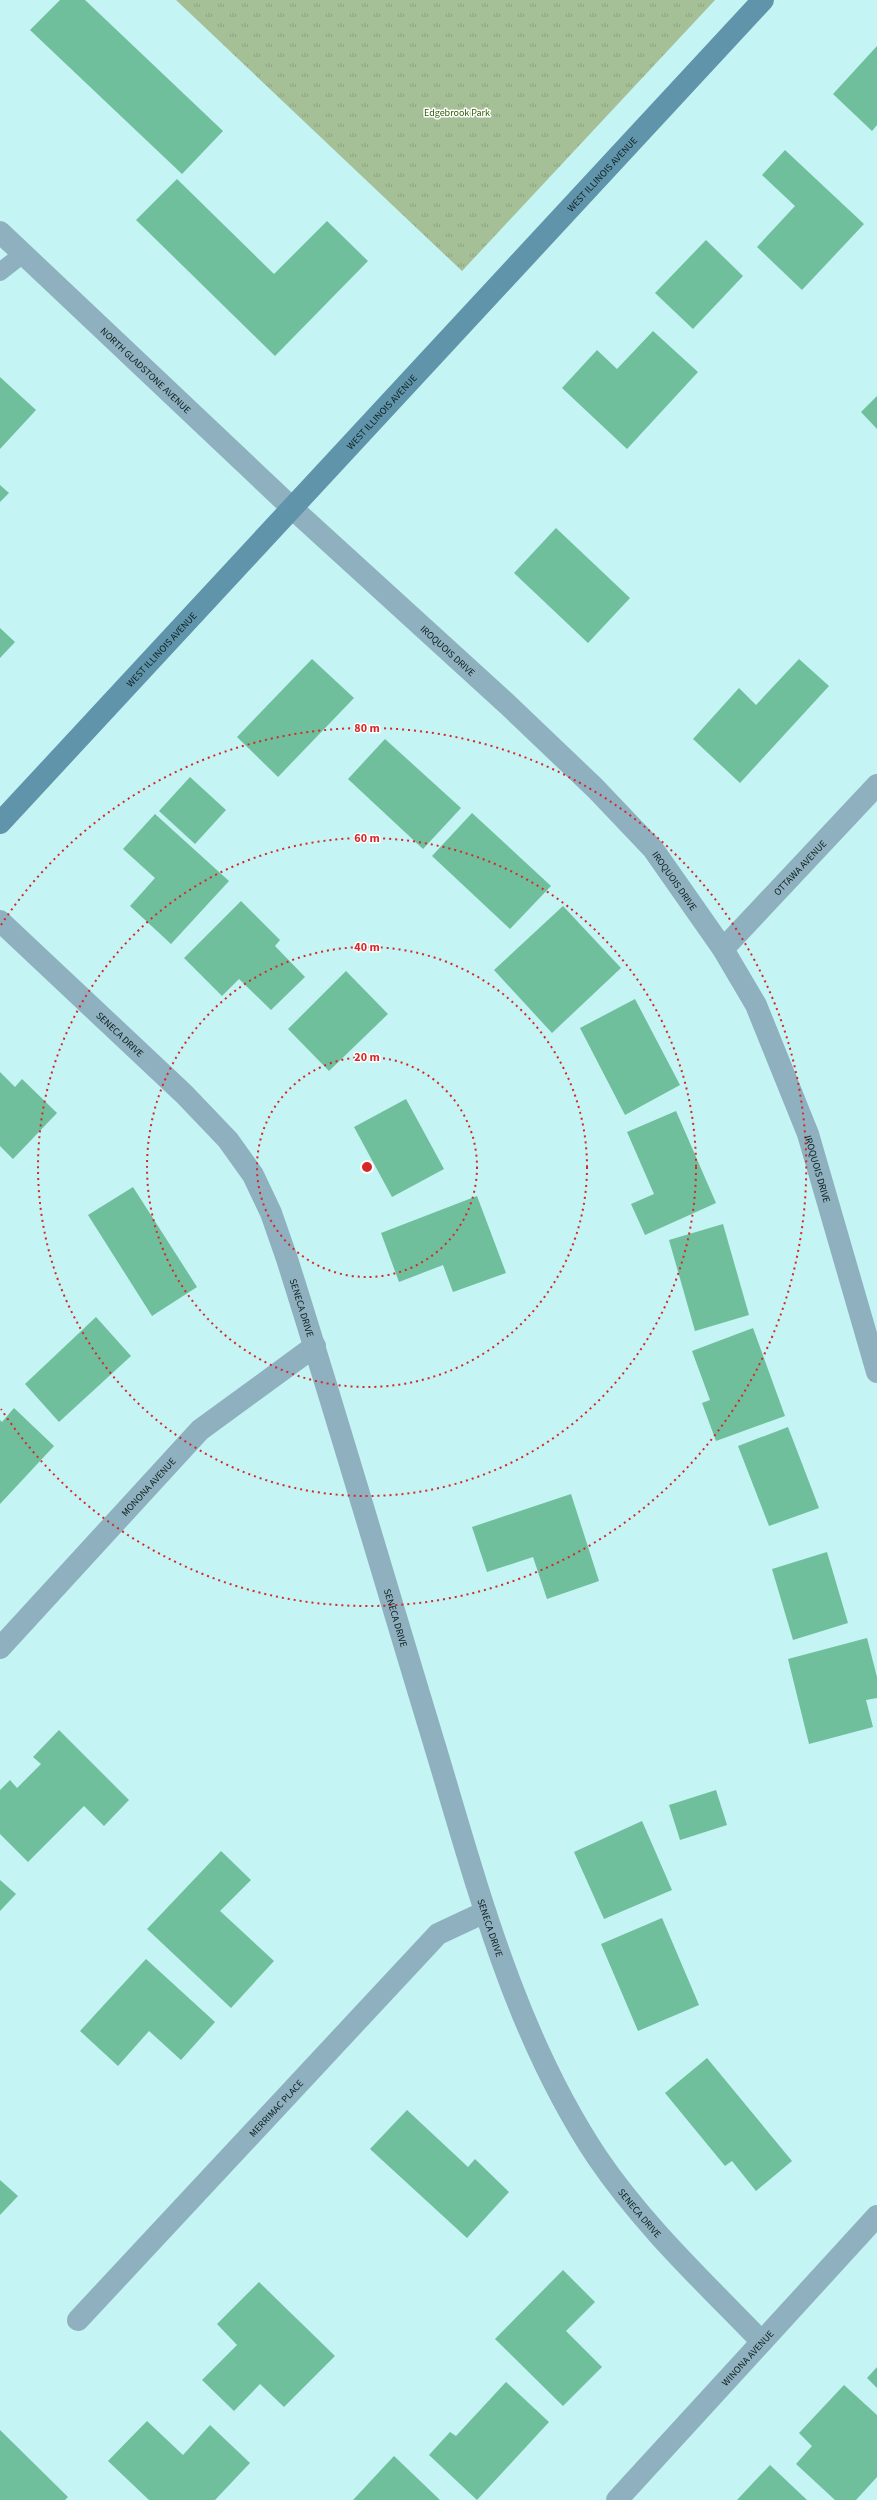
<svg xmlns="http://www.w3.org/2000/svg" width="877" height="2500" font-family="'Source Sans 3',sans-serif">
  <defs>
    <pattern id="park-tufts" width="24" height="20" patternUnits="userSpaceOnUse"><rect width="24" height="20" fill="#a5bf96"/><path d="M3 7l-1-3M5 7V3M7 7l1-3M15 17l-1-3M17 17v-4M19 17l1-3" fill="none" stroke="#8da481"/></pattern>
  </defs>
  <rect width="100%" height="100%" fill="#c4f4f3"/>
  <path fill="url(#park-tufts)" d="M176,0h539l-253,271z"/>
  <g fill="#6fbf9d">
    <path d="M60,0h25l138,131 -41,43 -152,-144z"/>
    <path d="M877,46v79l-5,6 -39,-37z"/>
    <path d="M785,150l79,74 -62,66 -45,-43 38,-41 -33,-31z"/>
    <path d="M177,179l97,95 53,-53 41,40 -93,95 -139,-136z"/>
    <path d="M706,240l37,36 -50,53 -38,-36z"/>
    <path d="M653,331l45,41 -71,77 -65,-61 35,-38 20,19z"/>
    <path d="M0,377l36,33 -36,39z"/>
    <path d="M877,396v33l-16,-17z"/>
    <path d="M0,485l9,8 -9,9z"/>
    <path d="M556,528l74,70 -42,45 -74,-70z"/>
    <path d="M0,628l15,14 -15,16z"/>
    <path d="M312,659l42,39 -76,79 -41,-40z"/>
    <path d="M799,659l30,27 -89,97 -47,-44 46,-51 17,17z"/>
    <path d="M385,739l76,69 -38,41 -75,-70z"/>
    <path d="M190,777l36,33 -31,34 -36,-33z"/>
    <path d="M472,813l79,73 -41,43 -78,-73z"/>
    <path d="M155,814l74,67 -58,63 -41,-38 25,-28 -32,-29z"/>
    <path d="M241,901l39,39 -5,6 30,31 -34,33 -32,-31 -17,17 -38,-38z"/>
    <path d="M563,906l58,62 -69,65 -58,-63z"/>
    <path d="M346,971l42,43 -59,57 -41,-42z"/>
    <path d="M635,999l45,86 -55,30 -45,-87z"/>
    <path d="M0,1072l15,15 7,-8 35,34 -44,46 -13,-13z"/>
    <path d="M406,1099l38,70 -52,28 -38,-70z"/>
    <path d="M676,1111l40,92 -71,32 -14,-31 23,-10 -27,-62z"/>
    <path d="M133,1187l64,100 -45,29 -64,-101z"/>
    <path d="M477,1196l29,77 -53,19 -10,-27 -44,17 -18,-49z"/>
    <path d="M723,1224l26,91 -54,16 -26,-91z"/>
    <path d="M96,1317l35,39 -72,66 -34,-38z"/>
    <path d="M753,1328l32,88 -69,25 -14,-38 8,-3 -18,-49z"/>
    <path d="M14,1408l40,38 -54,58v-84l2,2z"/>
    <path d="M788,1427l31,81 -50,18 -31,-80z"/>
    <path d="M571,1494l28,87 -52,18 -14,-42 -46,15 -15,-45z"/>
    <path d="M827,1552l21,71 -55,17 -21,-71z"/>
    <path d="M867,1638l10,39v21l-11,2 7,27 -64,17 -21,-85z"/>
    <path d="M59,1730l70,70 -25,26 -20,-20 -56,56 -28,-28v-44l10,-10 7,8 24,-24 -8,-7z"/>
    <path d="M716,1790l11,35 -47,15 -11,-35z"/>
    <path d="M642,1821l30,69 -68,29 -30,-67z"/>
    <path d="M221,1851l30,29 -31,31 54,50 -43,47 -84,-79z"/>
    <path d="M0,1880l16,14 -16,17z"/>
    <path d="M662,1918l37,87 -61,26 -37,-87z"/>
    <path d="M146,1959l69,63 -34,38 -32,-29 -31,35 -38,-35z"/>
    <path d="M707,2058l85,103 -36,30 -24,-30 -7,5 -60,-73z"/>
    <path d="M407,2110l61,57 7,-8 34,33 -42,46 -97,-89z"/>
    <path d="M0,2180l18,16 -18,19z"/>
    <path d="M563,2270l32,32 -29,29 36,36 -39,39 -68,-67z"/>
    <path d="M259,2282l76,74 -51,51 -24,-23 -26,27 -32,-31 35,-35 -20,-21z"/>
    <path d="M877,2367v21l-10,-10z"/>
    <path d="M506,2382l43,40 -72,78 -48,-45 21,-23 6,4z"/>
    <path d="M844,2385l33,30v62l-21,23h-21l-39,-36 16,-18 -13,-13z"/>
    <path d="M147,2421l36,34 27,-30 40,38 -35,37h-66l-41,-39z"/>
    <path d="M0,2430l68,67 -3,3h-65z"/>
    <path d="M394,2456l46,44h-87z"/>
    <path d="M770,2465l37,35h-70z"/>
  </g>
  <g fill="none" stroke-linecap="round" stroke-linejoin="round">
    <path stroke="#8fb0bf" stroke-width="18" d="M0,272l23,-18"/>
    <g stroke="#8fb0bf" stroke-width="22">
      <path id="s1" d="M0,232l292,276 215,196 88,84 58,61 70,100 33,56 52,129 69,238"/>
      <path id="s2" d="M0,921l184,173 44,46 25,35 18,38 16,46c51,161 98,323 147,484 43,142 80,289 163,414 46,68 107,125 164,184"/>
      <path id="s3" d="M723,949l154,-164"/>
      <path id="s4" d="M0,1648l200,-218 115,-84"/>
      <path id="s5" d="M78,2320l360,-386 47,-22"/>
      <path id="s6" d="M617,2500l260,-284"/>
    </g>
    <path stroke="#6094aa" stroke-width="22" id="s7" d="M0,823l763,-823"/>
  </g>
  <g fill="none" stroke="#d62828" stroke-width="2" stroke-dasharray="2 4">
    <circle cx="367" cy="1167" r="110"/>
    <circle cx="367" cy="1167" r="220"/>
    <circle cx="367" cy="1167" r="329"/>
    <path d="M1 925A439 439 0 1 1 1 1409"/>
  </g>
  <g text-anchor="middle" stroke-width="3" stroke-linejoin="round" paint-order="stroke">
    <g font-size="10" fill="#2f5c00" stroke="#fff">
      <text x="457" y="116">Edgebrook Park</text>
    </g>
    <g font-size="10" fill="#0d1f1f" stroke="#fff">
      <text dy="4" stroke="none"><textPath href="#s7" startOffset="885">WEST ILLINOIS AVENUE</textPath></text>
      <text dy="4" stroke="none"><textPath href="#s1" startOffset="201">NORTH GLADSTONE AVENUE</textPath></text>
      <text dy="4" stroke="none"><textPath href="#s7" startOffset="561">WEST ILLINOIS AVENUE</textPath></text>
      <text dy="4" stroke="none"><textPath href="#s7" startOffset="237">WEST ILLINOIS AVENUE</textPath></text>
      <text dy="4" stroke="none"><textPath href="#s1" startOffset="613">IROQUOIS DRIVE</textPath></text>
      <text dy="4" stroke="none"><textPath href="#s3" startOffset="112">OTTAWA AVENUE</textPath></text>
      <text dy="4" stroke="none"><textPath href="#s1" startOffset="937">IROQUOIS DRIVE</textPath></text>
      <text dy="4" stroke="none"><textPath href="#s2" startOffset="165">SENECA DRIVE</textPath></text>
      <text dy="4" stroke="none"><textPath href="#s1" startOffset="1261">IROQUOIS DRIVE</textPath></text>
      <text dy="4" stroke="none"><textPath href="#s2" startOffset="501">SENECA DRIVE</textPath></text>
      <text dy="4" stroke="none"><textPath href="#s4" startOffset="219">MONONA AVENUE</textPath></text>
      <text dy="4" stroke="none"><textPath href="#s2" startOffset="825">SENECA DRIVE</textPath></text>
      <text dy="4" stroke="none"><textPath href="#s2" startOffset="1149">SENECA DRIVE</textPath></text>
      <text dy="4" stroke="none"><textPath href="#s5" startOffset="290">MERRIMAC PLACE</textPath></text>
      <text dy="4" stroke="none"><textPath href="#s2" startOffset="1473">SENECA DRIVE</textPath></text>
      <text dy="4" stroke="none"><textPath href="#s6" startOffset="193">WINONA AVENUE</textPath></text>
    </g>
  </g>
  <circle cx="367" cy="1167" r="6" fill="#d62828" stroke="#fff" stroke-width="2"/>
  <g font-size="12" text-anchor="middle" font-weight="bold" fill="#d62828" stroke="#fff" stroke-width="3" stroke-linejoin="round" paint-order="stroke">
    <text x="367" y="732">80 m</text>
    <text x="367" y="842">60 m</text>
    <text x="367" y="951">40 m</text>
    <text x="367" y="1061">20 m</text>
  </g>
</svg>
